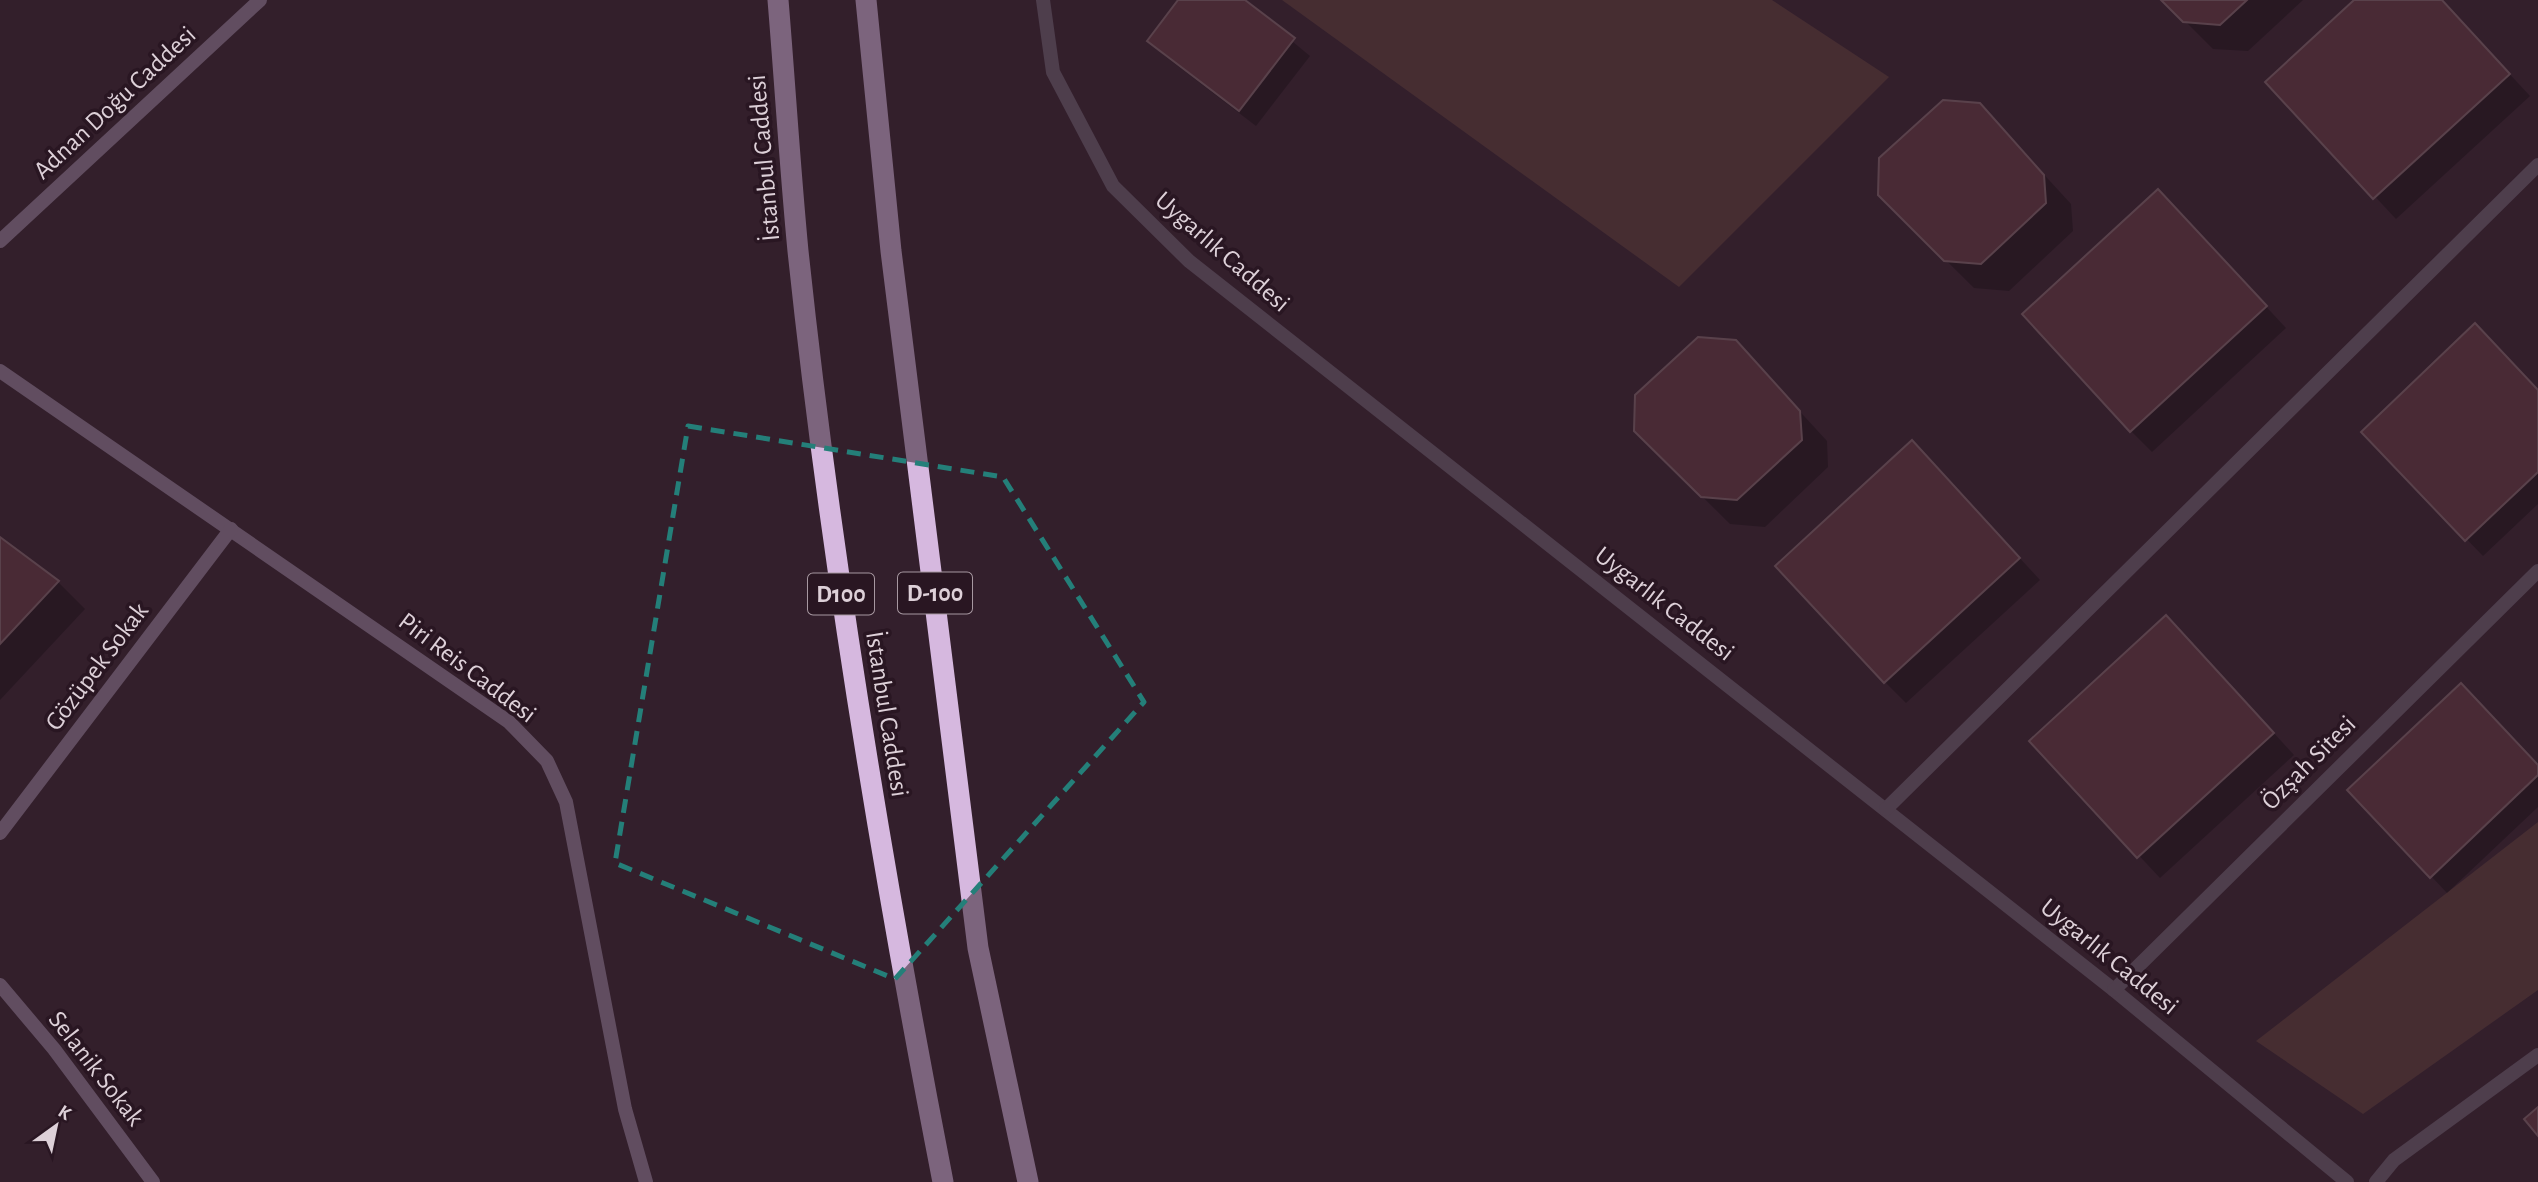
<svg xmlns="http://www.w3.org/2000/svg" width="2538" height="1182" font-family="'Alegreya Sans',sans-serif">
  <rect width="100%" height="100%" fill="#331f2c"/>
  <g fill="#5d3f39">
    <path d="M1282,0h490l117,77 -210,210z"/>
    <path d="M2538,822v168l-175,124 -107,-73z"/>
  </g>
  <g fill="#0007">
    <path d="M1180,0h62l68,56 -54,70 -90,-69 -17,-16z"/>
    <path d="M2164,0h139l-55,51 -35,-2z"/>
    <path d="M2357,0h84l89,96 -134,123 -128,-137z"/>
    <path d="M1980,105l91,99 2,27 -64,60 -35,-3 -94,-93z"/>
    <path d="M2179,213l107,115 -134,124 -21,-21z"/>
    <path d="M1735,341l92,100 1,26 -63,60 -35,-3 -94,-93z"/>
    <path d="M2538,392v112l-55,52 -120,-124z"/>
    <path d="M1933,464l107,116 -134,123 -21,-21z"/>
    <path d="M0,539l58,43 27,27 -85,91z"/>
    <path d="M2187,638l107,117 -134,123 -128,-137z"/>
    <path d="M2538,766v41l-91,86 -16,-17z"/>
  </g>
  <g fill="#643841" stroke="#886c71" stroke-width="2">
    <path d="M1178,0h67l50,38 -56,73 -92,-70z"/>
    <path d="M2161,0h86l-27,25 -37,-3z"/>
    <path d="M2354,0h88l68,74 -137,125 -108,-117z"/>
    <path d="M1943,100l37,3 64,72 2,28 -65,61 -37,-3 -66,-66 1,-37z"/>
    <path d="M2158,189l109,117 -137,126 -108,-118z"/>
    <path d="M2475,323l63,67v82l-73,69 -104,-109z"/>
    <path d="M1698,337l38,3 64,71 2,29 -65,60 -36,-3 -67,-66 1,-36z"/>
    <path d="M1912,440l108,118 -136,125 -109,-117z"/>
    <path d="M0,537l59,44 -59,63z"/>
    <path d="M2166,615l108,118 -137,125 -108,-117z"/>
    <path d="M2461,683l77,82v10l-108,103 -83,-88z"/>
    <path d="M2538,1107v29l-14,-17z"/>
  </g>
  <g fill="none" stroke-linecap="round" stroke-linejoin="round">
    <g stroke="#6f6473" stroke-width="14">
      <path d="M1043,0l10,72 60,114 76,75 925,729 233,192"/>
      <path d="M1886,809l652,-644"/>
      <path d="M2114,990l424,-419"/>
      <path d="M2376,1182l18,-22 144,-105"/>
    </g>
    <g stroke="#99869f" stroke-width="14">
      <path d="M0,241l260,-241"/>
      <path d="M0,371l509,351 38,39 19,41 59,307 21,73"/>
      <path d="M0,833l231,-304"/>
      <path d="M0,985l54,64 99,133"/>
    </g>
    <g stroke="#d6b8df" stroke-width="21">
      <path d="M778,0c7,84 12,168 20,251 33,313 85,623 145,931"/>
      <path d="M866,0l25,251 87,697 50,234"/>
    </g>
  </g>
  <path d="M0 0H2538V1182H0ZM688,426l315,51 141,225 -249,277 -280,-116z" fill="#331f2c" fill-opacity=".55" fill-rule="evenodd"/>
  <path fill="none" stroke="#247f79" stroke-width="5" stroke-dasharray="14 9" stroke-linejoin="round" d="M688,426l315,51 141,225 -249,277 -280,-116z"/>
  <g text-anchor="middle" stroke-width="7" stroke-linejoin="round" paint-order="stroke">
    <g fill="#291622" stroke="#a798a1" stroke-width="2">
      <rect x="898" y="572.5" width="74" height="41" rx="5"/>
      <rect x="808" y="573.5" width="66" height="41" rx="5"/>
    </g>
    <g font-size="24" font-weight="bold" fill="#ddd0d8">
      <text x="935" y="601">D-100</text>
      <text x="841" y="602">D100</text>
    </g>
    <g font-size="26" fill="#ddd0d8" stroke="#291622">
      <text transform="translate(114 102) rotate(-43)" y="9">Adnan Doğu Caddesi</text>
      <text transform="translate(763 158) rotate(-95)" y="9">İstanbul Caddesi</text>
      <text transform="translate(1223 251) rotate(41)" y="9">Uygarlık Caddesi</text>
      <text transform="translate(1665 603) rotate(38)" y="9">Uygarlık Caddesi</text>
      <text transform="translate(96 666) rotate(-53)" y="9">Gözüpek Sokak</text>
      <text transform="translate(468 667) rotate(37)" y="9">Piri Reis Caddesi</text>
      <text transform="translate(888 714) rotate(81)" y="9">İstanbul Caddesi</text>
      <text transform="translate(2308 762) rotate(-45)" y="9">Özşah Sitesi</text>
      <text transform="translate(2110 956) rotate(39)" y="9">Uygarlık Caddesi</text>
      <text transform="translate(97 1068) rotate(52)" y="9">Selanik Sokak</text>
    </g>
  </g>
  <g transform="translate(56 1126) rotate(33)" stroke="#291622" stroke-width="5" paint-order="stroke">
  <path d="M0-5L12 26L0 18L-12 26Z" fill="#ddd0d8"/>
  <text y="-10" font-size="19" font-weight="bold" text-anchor="middle" fill="#ddd0d8">K</text>
  </g>
</svg>
